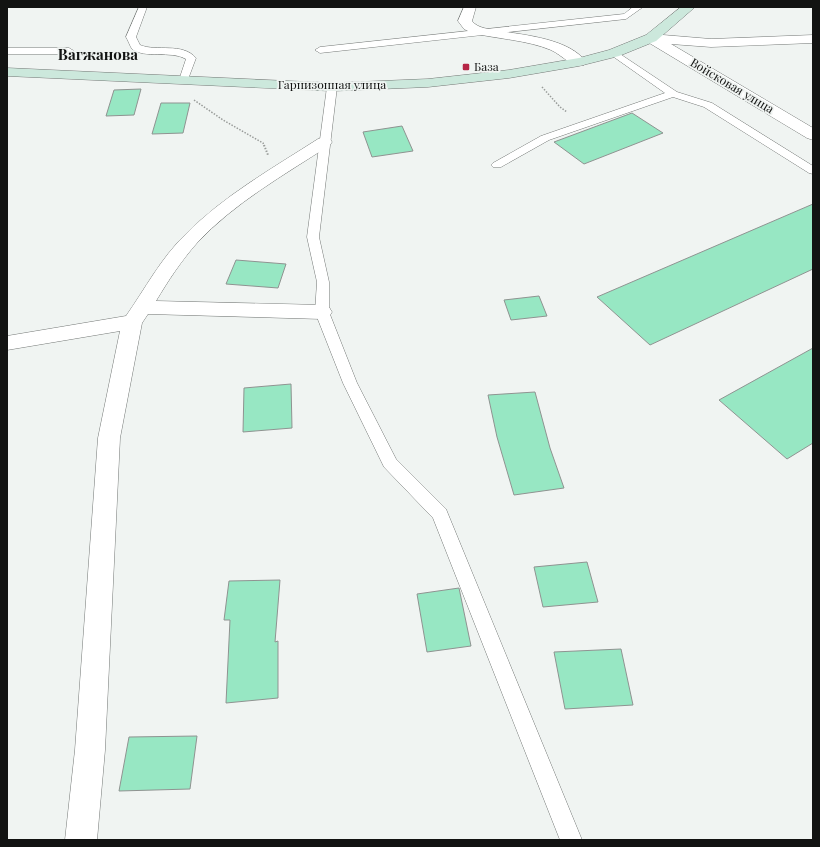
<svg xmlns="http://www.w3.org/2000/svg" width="820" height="847" font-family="'Playfair Display',serif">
  <rect width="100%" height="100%" fill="#f0f4f2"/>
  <g fill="#97e7c3" stroke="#8f9391">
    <path d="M141,89l-7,26 -28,1 8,-26z"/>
    <path d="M161,103h29l-7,30 -31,1z"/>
    <path d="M632,113l31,20 -79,31 -30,-22z"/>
    <path d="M402,126l11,25 -41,6 -9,-25z"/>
    <path d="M813,204v65l-163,76 -53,-48z"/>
    <path d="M236,260l50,4 -8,24 -52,-4z"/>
    <path d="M539,296l8,20 -36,4 -7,-20z"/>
    <path d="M813,348v95l-26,16 -68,-59z"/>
    <path d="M291,384l1,44 -49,4 1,-44z"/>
    <path d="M535,392l15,56 14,40 -50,7 -17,-58 -9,-42z"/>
    <path d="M587,562l11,40 -55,5 -9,-40z"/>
    <path d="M280,580l-5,62 3,-1v57l-52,5 4,-83h-6l5,-39z"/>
    <path d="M459,588l12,58 -44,6 -10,-58z"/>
    <path d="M621,649l12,56 -68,4 -11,-57z"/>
    <path d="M197,736l-7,53 -71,2 10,-54z"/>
  </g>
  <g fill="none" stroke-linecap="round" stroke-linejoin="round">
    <defs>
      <g id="lane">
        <path d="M139,7h8l-11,30 4,8c17,7 42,-3 56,13l-9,24 -3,1 -5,-3 7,-21c-15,-9 -42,0 -54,-10 -2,-3 -4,-9 -6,-12z"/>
        <path d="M633,7h10l-17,12 -306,34 -5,-3 5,-3 304,-33z"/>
        <path d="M7,48h62l5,3 -5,3h-62z"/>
        <path d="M614,50l63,42 35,11 101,63v8l-4,-1 -105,-66 -31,-10 -124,43 -48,27h-8l-2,-2 2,-2 48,-27 124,-43 -54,-38 -2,-2z"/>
        <path d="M332,84l5,3 -18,150 10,45v30l28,71 39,76 50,50 2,5 134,326h-22l-127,-322 -49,-51 -41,-84 -28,-71 2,-30 -10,-45 20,-150z"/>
      </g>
      <g id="street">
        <path d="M464,7h12l-4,14c6,8 19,8 28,10 25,4 70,8 86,31l-2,3c-12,3 -22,-10 -33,-15 -24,-10 -53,-11 -79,-17l-8,-4 -6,-8z"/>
        <path d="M651,34l60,5 102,-4v8l-102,4 -40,-3 142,84v12l-6,-2 -161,-97 -2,-3 2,-3z"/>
        <path d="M324,137l6,2 2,3 -2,3c-46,30 -96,58 -133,98 -16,18 -29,38 -41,58l166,4 7,2 3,5 -3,5 -7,2 -174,-5 -6,9 -22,115 -15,312 -8,90h-32l10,-90 23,-312 22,-107 -113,19v-14l119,-20c19,-27 35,-58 59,-81 38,-39 88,-67 133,-96z"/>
      </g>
      <path id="secondary" d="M681,7h14l-39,34 -37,15 -40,10 -70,12 -81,9 -96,4 -325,-15v-8l325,15 96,-4 81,-9 70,-12 30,-8 37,-15z"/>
    </defs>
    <use href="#lane" stroke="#747876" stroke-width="1"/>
    <use href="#street" stroke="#747876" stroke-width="1"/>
    <use href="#secondary" stroke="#747876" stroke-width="1"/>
    <g stroke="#989b99" stroke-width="1.5" stroke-dasharray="1.5 1.5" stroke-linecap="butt">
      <path d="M542,87l18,20 7,5"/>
      <path d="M194,100l29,20 40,23 1,3"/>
    </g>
    <path stroke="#989b99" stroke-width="2" stroke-dasharray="1.5 1.5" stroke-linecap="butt" d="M264,145l4,10"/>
    <use href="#lane" fill="#fff" fill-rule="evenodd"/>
    <use href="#street" fill="#fff" fill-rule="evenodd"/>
    <use href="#secondary" fill="#cce8dc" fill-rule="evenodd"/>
  </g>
  <rect fill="#b62546" stroke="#f0f4f2" stroke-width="1.5" x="462" y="63" width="8" height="8" rx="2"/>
  <g text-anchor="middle" stroke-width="3.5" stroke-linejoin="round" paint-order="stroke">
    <g font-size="12" fill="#121312" stroke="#f0f4f2" text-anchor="start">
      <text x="474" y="71">База</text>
    </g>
    <g font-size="12" fill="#121312" stroke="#f0f4f2">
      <text x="332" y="89">Гарнизонная улица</text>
      <text transform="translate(732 86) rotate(31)" y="4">Войсковая улица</text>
    </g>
    <g font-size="15" font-weight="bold" fill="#121312" stroke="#f0f4f2">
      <text x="98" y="60">Вагжанова</text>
    </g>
  </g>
  <rect width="820" height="847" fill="none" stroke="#121312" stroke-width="16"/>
</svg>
